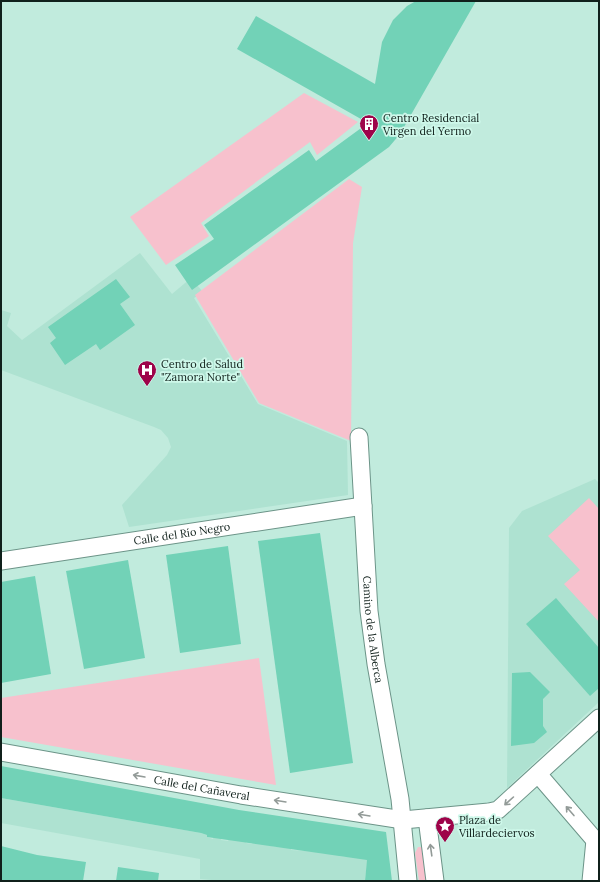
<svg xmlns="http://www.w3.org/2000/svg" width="600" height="882" font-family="Lora,serif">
  <rect width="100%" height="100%" fill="#c1ebdd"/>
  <g fill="#aee2d1">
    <path d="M140,253l32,41 19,-16 12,14 -9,6 64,106 89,37 1,54 -219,32 -7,-22 45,-50 4,-8 -3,-9 -7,-8 -7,-3 -153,-57v-60l10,3 -4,13 15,14z"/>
    <path d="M595,479l4,4v219l-92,86 2,-260 13,-17z"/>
    <path d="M1,798l200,35 6,2v2l6,2 2,-7 7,2 -1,6 7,1 1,-2 17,2v2l6,1 1,-2 23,5v-1l15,2v2l27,2v1l21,1v2l7,1 22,-4 -3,28h-142l-23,-2v-20l-199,-36z"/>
  </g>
  <g fill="#f7c1cd">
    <path d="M304,93l54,29 -41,33 -7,-13 -109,81 8,13 -43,29 -36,-48z"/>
    <path d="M349,179l13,8 -9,56 -2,198 -92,-38 -64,-108z"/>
    <path d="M589,498l10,11v113l-35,-38 16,-14 -32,-34z"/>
    <path d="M259,658l17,127 -275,-48v-39z"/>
    <path d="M418,847h5l7,34h-11l-4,-28z"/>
  </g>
  <g fill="#72d2b7">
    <path d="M416,1h60l-76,133 -11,13 -197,143 -17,-25 39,-26 -10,-14 105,-75 7,11 52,-38 -131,-74 19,-33 119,68 7,-42 11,-22 14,-14z"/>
    <path d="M116,279l14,18 -10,7 15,21 -35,25 -4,-6 -31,21 -15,-22 6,-5 -8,-11z"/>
    <path d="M320,533l33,230 -63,10 -32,-232z"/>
    <path d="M228,546l13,98 -61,9 -14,-98z"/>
    <path d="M128,560l17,98 -61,11 -18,-98z"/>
    <path d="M35,576l16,98 -50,9v-101z"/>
    <path d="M556,598l43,50v40l-9,8 -64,-72z"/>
    <path d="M530,672l20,20 -7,7v27l4,6 -13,11 -23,3 1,-73z"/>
    <path d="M1,766l238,44 147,22 6,49h-27l2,-21 -160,-23v-2l-6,-2 -200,-35z"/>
    <path d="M1,846l36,9 49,7 -3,19h-82z"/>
    <path d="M118,867l41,6 -1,8h-42z"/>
  </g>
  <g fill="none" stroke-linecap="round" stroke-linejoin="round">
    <defs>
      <g id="minor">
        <path id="s1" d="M359,437l10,174 7,53 24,135 8,82"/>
        <path id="s2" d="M1,561l362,-55"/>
        <path id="s3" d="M1,752l240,43 162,25 86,-8 9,-2 101,-92"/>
        <path d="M538,774l61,71"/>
        <path d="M427,818l8,63"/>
        <path d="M591,881l4,-41"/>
      </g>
    </defs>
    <use href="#minor" stroke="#6c9488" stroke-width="19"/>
    <use href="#minor" stroke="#fff" stroke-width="17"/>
  </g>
  <defs><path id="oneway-shaft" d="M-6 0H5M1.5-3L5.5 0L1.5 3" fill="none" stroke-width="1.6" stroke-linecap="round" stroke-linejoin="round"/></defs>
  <g stroke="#939b98">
    <use href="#oneway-shaft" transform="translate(139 776) rotate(-170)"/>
    <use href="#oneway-shaft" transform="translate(280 801) rotate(-171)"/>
    <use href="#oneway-shaft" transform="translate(509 801) rotate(138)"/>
    <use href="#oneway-shaft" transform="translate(570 811) rotate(-131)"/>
    <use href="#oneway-shaft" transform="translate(364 815) rotate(-171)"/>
    <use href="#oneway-shaft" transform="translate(431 850) rotate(-98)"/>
  </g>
  <defs>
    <symbol id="building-pin" viewBox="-11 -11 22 30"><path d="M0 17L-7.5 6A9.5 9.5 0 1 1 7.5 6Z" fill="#9e0349" stroke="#cef8ea"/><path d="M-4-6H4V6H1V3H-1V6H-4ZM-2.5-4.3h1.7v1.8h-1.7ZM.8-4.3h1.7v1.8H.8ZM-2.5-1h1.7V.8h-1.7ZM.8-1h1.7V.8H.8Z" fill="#fff"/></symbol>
    <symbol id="hospital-pin" viewBox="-11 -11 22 30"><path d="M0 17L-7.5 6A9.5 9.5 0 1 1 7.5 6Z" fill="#9e0349" stroke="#cef8ea"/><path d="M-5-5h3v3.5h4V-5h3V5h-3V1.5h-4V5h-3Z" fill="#fff"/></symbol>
    <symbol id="sight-pin" viewBox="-11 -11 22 30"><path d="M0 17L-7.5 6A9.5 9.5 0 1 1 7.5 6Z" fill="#9e0349" stroke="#cef8ea"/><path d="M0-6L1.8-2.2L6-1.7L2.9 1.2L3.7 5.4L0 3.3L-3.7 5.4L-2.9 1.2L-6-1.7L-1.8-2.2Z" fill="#fff"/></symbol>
  </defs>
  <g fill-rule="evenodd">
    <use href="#building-pin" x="358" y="113" width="22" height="30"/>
    <use href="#hospital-pin" x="136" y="359" width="22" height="30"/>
    <use href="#sight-pin" x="434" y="815" width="22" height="30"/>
  </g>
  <g text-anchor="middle" stroke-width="3.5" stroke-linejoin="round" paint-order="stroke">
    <g font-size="11" fill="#10201b" stroke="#cef8ea" text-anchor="start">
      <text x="383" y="122">Centro Residencial<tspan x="383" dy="13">Virgen del Yermo</tspan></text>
      <text x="161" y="368">Centro de Salud<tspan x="161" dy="13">"Zamora Norte"</tspan></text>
      <text x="459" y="824">Plaza de<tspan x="459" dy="13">Villardeciervos</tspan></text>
    </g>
    <g font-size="11" fill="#10201b" stroke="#cef8ea">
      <text dy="4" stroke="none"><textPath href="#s2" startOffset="183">Calle del Río Negro</textPath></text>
      <text dy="4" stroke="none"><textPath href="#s1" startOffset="193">Camino de la Alberca</textPath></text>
      <text dy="4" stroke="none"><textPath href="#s3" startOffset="204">Calle del Cañaveral</textPath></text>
    </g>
  </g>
  <rect width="600" height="882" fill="none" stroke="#10201b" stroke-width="4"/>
</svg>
